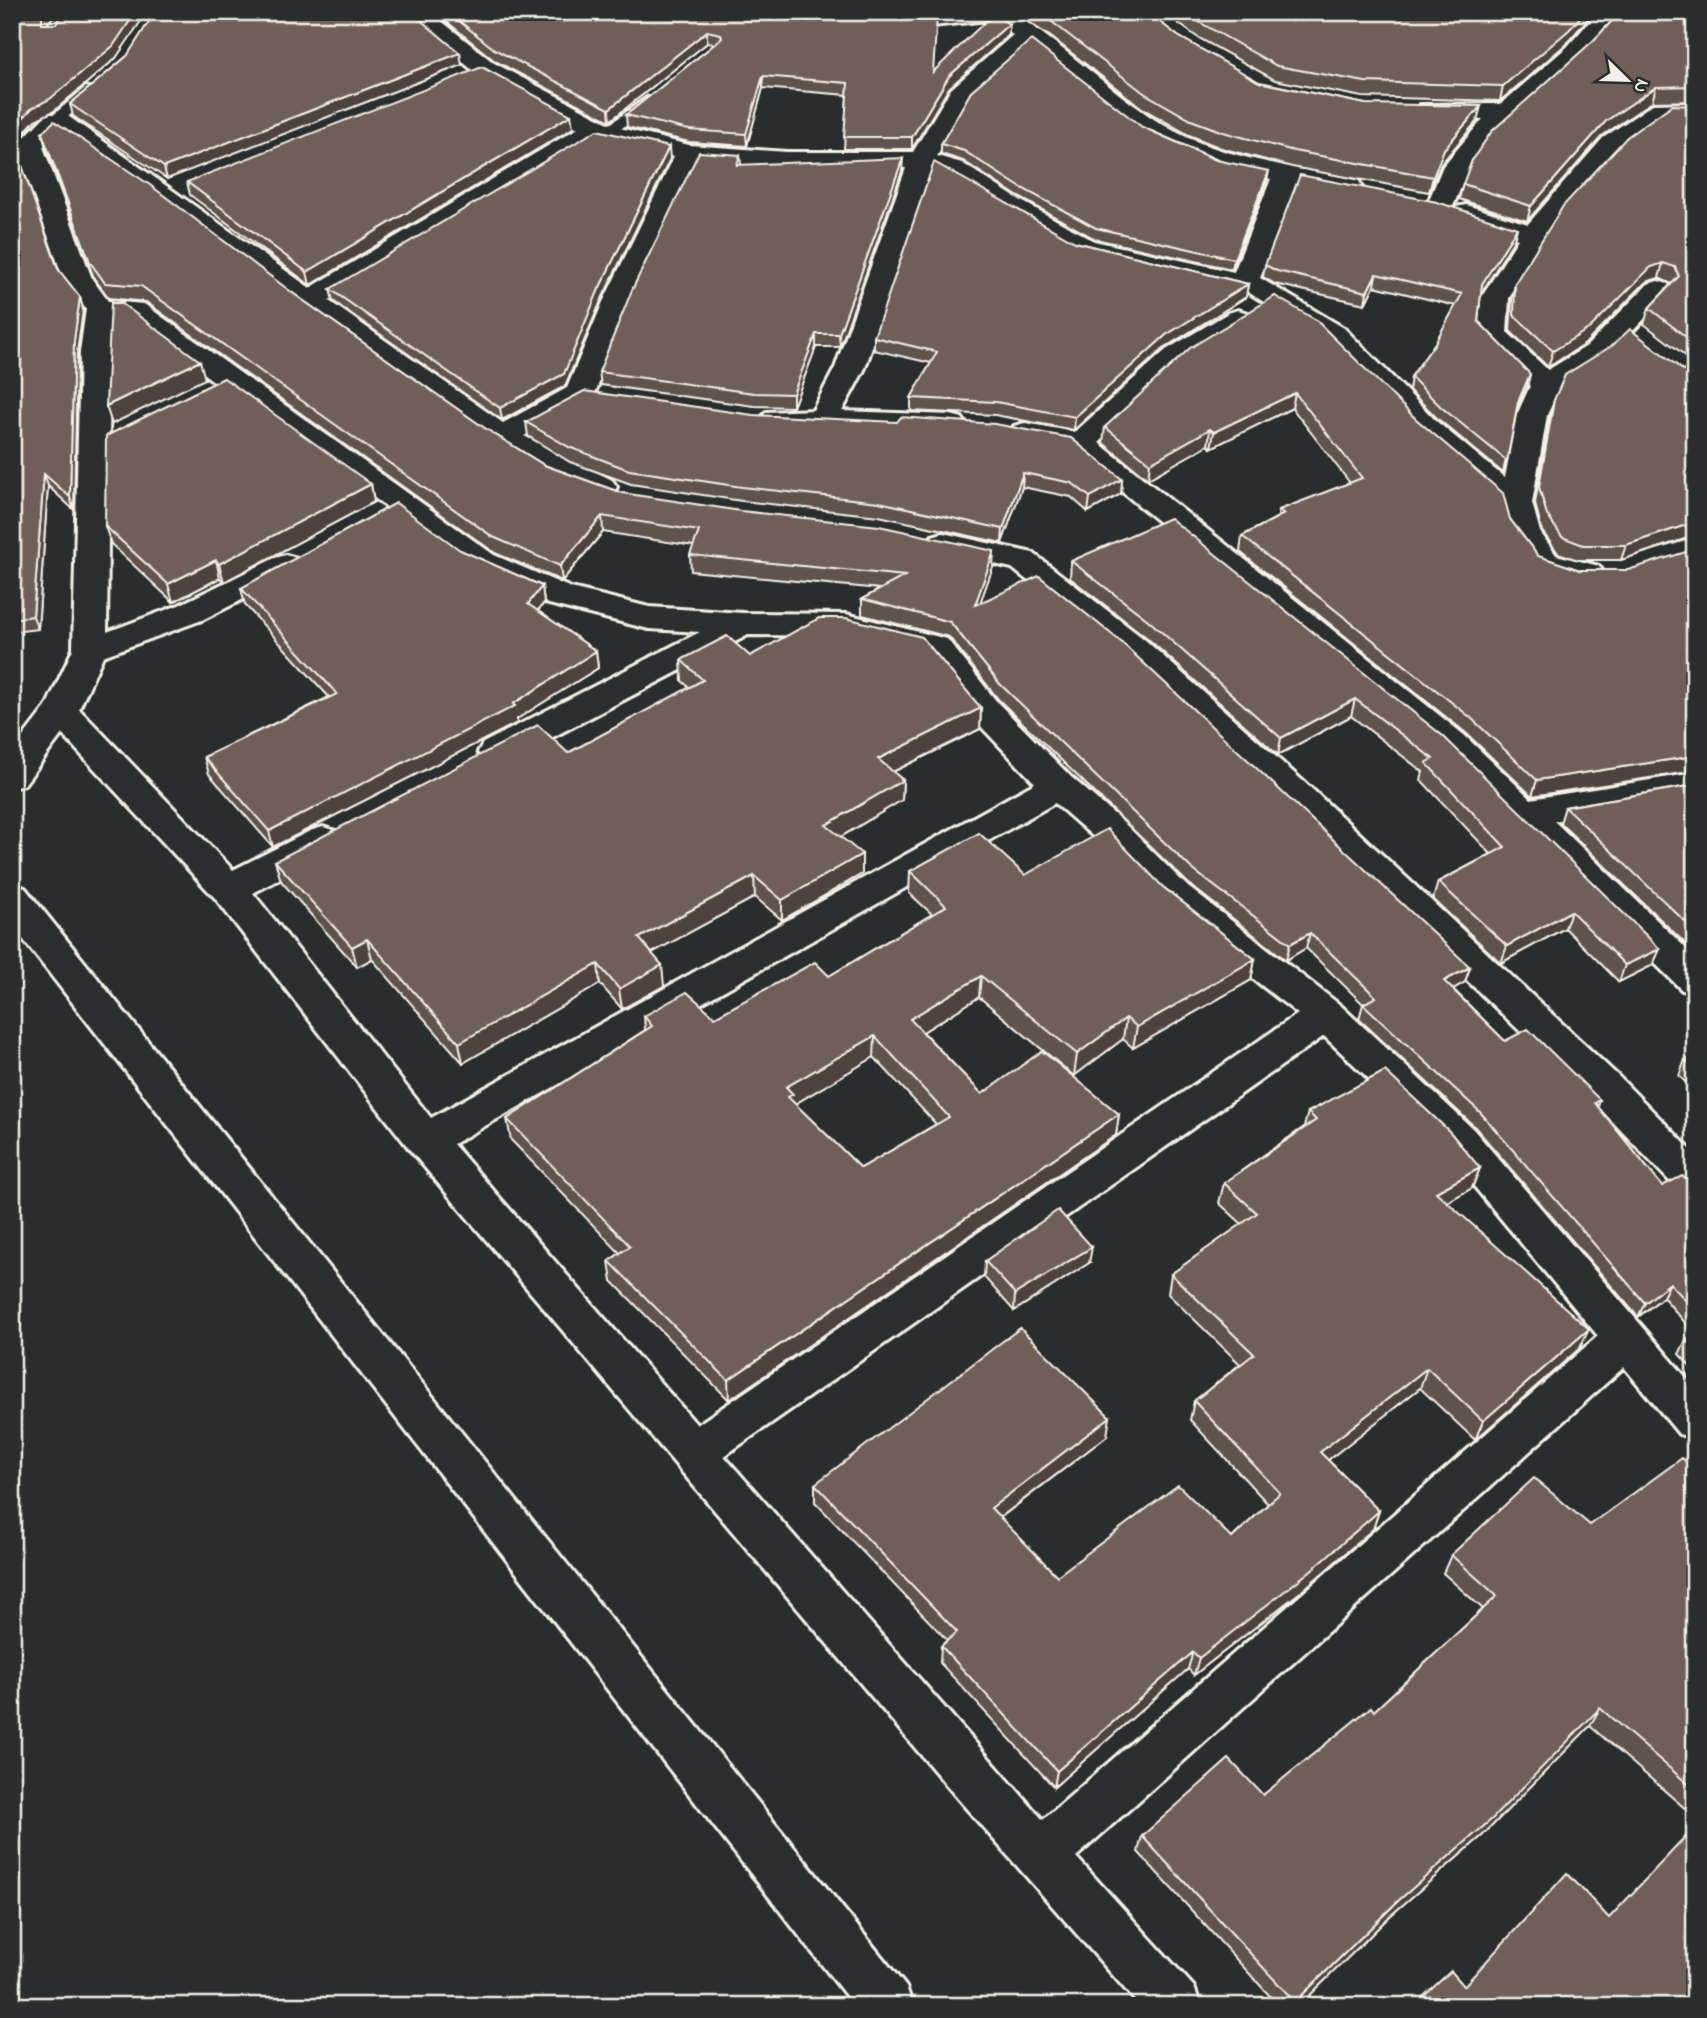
<svg xmlns="http://www.w3.org/2000/svg" width="1707" height="2018" font-family="'Indie Flower',sans-serif">
  <rect width="100%" height="100%" fill="#2a2d2e"/>
  <filter id="ink" filterUnits="userSpaceOnUse"><feTurbulence type="fractalNoise" baseFrequency=".0143" numOctaves="2"/><feDisplacementMap in="SourceGraphic" scale="14" xChannelSelector="R" yChannelSelector="G"/><feConvolveMatrix kernelMatrix="1 2 1 2 8 2 1 2 1" color-interpolation-filters="sRGB"/></filter>
  <g filter="url(#ink)">
    <g fill="none" stroke-linecap="round" stroke-linejoin="round">
      <defs>
        <g id="lane">
          <path d="M86,87l12,3 -37,33h-10v-6z"/>
          <path d="M647,97l7,4 -2,3 -40,32h-10v-6z"/>
        </g>
        <g id="street">
          <path d="M403,12h27l64,51 122,64 73,18 98,7h126l38,-63 62,-54 -25,-15 -56,6 -112,-7 -9,-2 -3,-5h203c53,33 97,78 149,111 60,37 132,42 199,58l3,6 -3,6 -10,2 -53,-11 -36,94 84,50 92,93 69,57 12,-63 13,-29 -52,-52 3,-36 37,-59 -62,-20 -4,-6 4,-6 10,-2 62,19 75,-86 50,-34 42,-1v16l-28,-2 -46,33 -64,70 -48,78 -2,34 41,38 39,-24 61,-62 10,-3 10,3 4,6 -65,68 -48,31 -12,26 -15,88 8,29 16,23 43,11 5,7 -5,7 -24,3 -41,-14 -26,-36 -7,-26 -87,-74 -90,-93 -76,-48 -173,-39 -79,-43 -52,-35 -12,-4 -67,197 -23,43 109,4 11,3 4,6 -4,6 -11,3 -174,-6 -11,-3 -4,-6 4,-6 47,-2 22,-42 71,-200h-119l-89,-6 -67,140 -36,91 -4,6 -67,37 88,44 5,7 -5,7 -11,3 -66,-29 -52,-31 -425,-304 -15,14 49,132 16,22 36,3 350,251 77,33 78,19 94,6 103,1 101,25 50,63 74,75 51,44 66,66 152,118 133,124 222,259v51l-16,-5 -55,-67 -548,490 118,130 7,19h-61l-180,-205 -549,-650 -195,-252 -154,-165 -38,51 -12,3v-37l34,-44 27,-58 7,-297 6,-43 -22,-29 -48,-134 31,-32h18l245,174 268,-160 -102,-55zM1030,46l113,89 72,32 56,12 -37,93 -140,-31 -78,-43 -54,-35 -25,-7 33,-58zM598,139l76,18 -71,145 -36,86 -64,35 -174,-122zM113,318h14l345,251 77,35 100,25 51,3 -217,111 -5,9 5,9 12,3 12,-3 241,-126 98,1 77,19 50,63 62,65 -604,335 -178,-225 83,-44 5,-9 -5,-9 -13,-4 -13,4 -77,39 -154,-161 24,-53 99,-36 95,-48 5,-7 -5,-7 -11,-3 -11,3 -96,47 -72,27 3,-280zM1055,803l41,36 66,68 136,107 -601,411 -244,-281zM1324,1036l121,115 153,185 -555,484 -319,-364z"/>
          <path d="M1598,12h26l-39,45 -93,82 -23,29 -18,43h-20l-4,-6 16,-39 40,-47 -63,-4 -4,-5 4,-5 81,-1 66,-57z"/>
          <path d="M1238,310l10,3 4,6 -4,6 -62,37 -87,81 365,292 67,64 164,-26v24l-141,24 141,136v37l-13,-4 -242,-239 -369,-301 -57,-12 -4,-6 4,-6 11,-3 50,9 91,-82 62,-37z"/>
          <path d="M943,533l90,20 111,86 170,152 304,285 77,78v44l-14,-5 -91,-95 -302,-289 -168,-154 -108,-87 -80,-18 -5,-7 5,-7z"/>
          <path d="M12,885l13,3 881,1099 7,19h-59l-842,-1081z"/>
        </g>
      </defs>
      <use href="#lane" stroke="#f4f1e8" stroke-width="5"/>
      <use href="#street" stroke="#f4f1e8" stroke-width="6"/>
      <use href="#lane" fill="#2a2d2e" fill-rule="evenodd"/>
      <use href="#street" fill="#2a2d2e" fill-rule="evenodd"/>
    </g>
    <g fill="#60524c" stroke="#f4f1e8" stroke-width="2" fill-rule="evenodd">
      <path d="M12,12l35,12 69,34 -62,53 -19,9 -21,24 44,125 22,28 3,13 -6,42 -3,158 -26,-24 -10,143 -26,3z"/>
      <path d="M435,12h440l58,59 76,-47v11l-60,53 -37,61h-68l3,-54 -84,-7 -16,58 -58,-4 -62,-15 -1,-12 89,-71 -8,-1 -97,78 -115,-60z"/>
      <path d="M1013,12h134l31,24 81,46 106,22 112,17 -36,43 -12,28 -137,-25 -71,-19 -32,-13 -47,-27 -91,-71z"/>
      <path d="M1163,12h431l-29,33 -65,56 -138,-4 -87,-17 -78,-43z"/>
      <path d="M1695,12v89l-43,1 -50,34 -75,85 -68,-22 4,-15 131,-144 19,-20z"/>
      <path d="M127,56l335,9 -295,114 -94,-63 -3,-12z"/>
      <path d="M1695,106v257l-51,-39 5,-16 22,-24 -1,-1 -11,-5 -13,4 -61,62 -37,23 -38,-36 2,-32 3,-16z"/>
      <path d="M1142,127l125,54 -35,88 -137,-30 -78,-43 -54,-35 -22,-7v-10z"/>
      <path d="M573,128l-263,157 -120,-90 -3,-13z"/>
      <path d="M42,133l252,161 192,135 58,36 78,28 371,74 -13,35 490,365 -5,15 -12,7 52,52 95,59 -2,7 64,79 33,-4v189l-16,-17 7,-14 8,-7 -31,-36 -25,20 -163,-190 -116,-108 4,-15 -57,-56 -20,12 -96,-75 -191,-185 -50,-63 -87,-22v-16l18,-10 -189,-18 -1,-16 4,-9 -91,-14 -41,49 -67,-28 -349,-251 -37,-4 -15,-20 -48,-130z"/>
      <path d="M740,155l1,10 161,6 -62,176h-24l-23,60 -39,-1 -153,-21 -2,-13z"/>
      <path d="M670,159l-69,142 -36,85 -63,34 -169,-119 -3,-12z"/>
      <path d="M1514,240l-33,53 -3,28 52,53 -3,13 -11,24 -13,62 -65,-54 -29,-29 2,-13 24,-34 21,-37 -82,-20 -9,18 -90,-20 -12,-7 2,-12z"/>
      <path d="M1075,242l173,42 -2,13 -82,51 -90,82 -79,-15 -84,-4v-13l20,-35 -57,-13v-13z"/>
      <path d="M1275,296l235,223 28,37 42,14h48l-96,226 -66,-63 -226,-181 2,-16 36,-19 1,-7 71,-27 -58,-75 -81,40 -3,-3 -60,34 -45,-36 2,-16z"/>
      <path d="M1688,374l7,2v161l-74,23h-43l-20,-7 -16,-22 -7,-28 15,-87 4,-16z"/>
      <path d="M526,422l596,57 -1,15 -33,18 -17,-15 -49,-10 -20,56 -123,-27 -137,-15 -111,-17 -61,-22 -42,-26z"/>
      <path d="M371,484l3,18 -150,80 -4,-4 -47,24 -62,-58 -6,-18z"/>
      <path d="M460,550l82,36 2,17 -6,8 58,40 2,17 -81,51v4l-244,124 -64,-73 -5,-17 125,-60 -84,-92 -4,-17z"/>
      <path d="M1071,561l372,175 210,229 -34,17 -54,-54 -64,35 -68,-64 5,-17 53,-28 -70,-74 2,-8 -72,-56 -73,39 -132,-118 -76,-59z"/>
      <path d="M750,656l231,52 -1,21 -87,43 10,8 -1,20 -61,37 21,37 -80,46 -27,-23 -104,56 13,33 -42,23 -22,-25 -137,79 -91,-104 -15,8 -76,-86 -6,-20 293,-108 122,-65 -8,-7 -1,-21z"/>
      <path d="M1695,785v162l-1,-1 -4,2 -130,-125 5,-16z"/>
      <path d="M910,871l115,4 138,12 92,72 -4,21 -118,68 -10,-9 -49,37 -95,-79 -56,35 59,62 137,20 -3,21 -387,265 -117,-119 -3,-20 11,-8 -109,-113 -4,-21 138,-89 -1,-14 71,1 114,-41 103,-62 -23,-21zM874,1057l62,67 -75,44 -66,-64z"/>
      <path d="M1695,1056v35l-16,-15 6,-16z"/>
      <path d="M1308,1112l172,56 -8,20 -25,14 133,146 -105,92 -55,-52 -92,72 51,51 -6,18 -70,61 -109,85 -6,-6 -134,118 -114,-124 1,-17 6,-6 -132,-138v-18l292,-48 -107,82 57,58 175,-38 36,-34 -78,-84 4,-19 46,-37 -72,-70 3,-20 71,-50 -23,-21 5,-20 80,-56z"/>
      <path d="M985,1261l104,2 -75,48 -30,-34z"/>
      <path d="M1695,1470v347l-105,-91 -107,109 -93,81 -91,90h-20l-141,-154 4,-16 121,-41 111,-84 109,-102 -40,-36 8,-18 139,-30z"/>
    </g>
    <g fill="#4e423e" stroke="#f4f1e8" stroke-width="2">
      <path d="M44,12h14l-13,14 -3,-2v-10z"/>
      <path d="M136,12h11l-31,46 -62,53 -19,9 -21,24 -2,-5v-9l20,-22z"/>
      <path d="M1585,12h9l-29,33 -65,56 3,-15z"/>
      <path d="M1009,24v11l-60,53 -37,61v-12l37,-61z"/>
      <path d="M707,31v12l-97,78 -1,-12z"/>
      <path d="M460,53l2,12 -295,114 -3,-12z"/>
      <path d="M763,76v12l-16,58 -1,-12z"/>
      <path d="M1656,87l-4,15 -50,34 -75,85 4,-15 75,-85z"/>
      <path d="M1481,106l-4,15 -36,43 -12,28 4,-15 11,-28z"/>
      <path d="M571,115l2,13 -263,157 -3,-13z"/>
      <path d="M669,147l1,12 -69,142 -36,85 -63,34 -2,-12 99,-119z"/>
      <path d="M903,158l-1,13 -62,176 -1,-13z"/>
      <path d="M1269,171l-2,10 -35,88 2,-10z"/>
      <path d="M1517,228l-3,12 -35,57 3,-13z"/>
      <path d="M1663,263l-4,15 -13,4 -61,62 -37,23 5,-16 98,-84z"/>
      <path d="M1376,274l-2,12 -9,18 2,-12z"/>
      <path d="M1248,284l-2,13 -82,51 -90,82 1,-13 91,-82z"/>
      <path d="M80,297l3,13 -6,42 -3,158 -4,-13 4,-157z"/>
      <path d="M816,334v13l-23,60v-13z"/>
      <path d="M200,361l5,18 -93,45 -6,-18z"/>
      <path d="M1530,374l-3,13 -13,28 4,-13z"/>
      <path d="M1295,393l-3,15 -81,40 3,-16z"/>
      <path d="M1210,429l-2,16 -60,34 2,-16z"/>
      <path d="M1023,473l-1,14 -20,56 1,-14z"/>
      <path d="M44,474l4,12 -10,143 -5,-13z"/>
      <path d="M1122,479l-1,15 -33,18 2,-15z"/>
      <path d="M371,484l3,18 -150,80 -5,-18z"/>
      <path d="M602,516l1,16 -41,49 -2,-15z"/>
      <path d="M1695,522l-1,14 -73,24 5,-15z"/>
      <path d="M994,551l-1,16 -19,53 1,-15z"/>
      <path d="M216,560l4,18 -47,24 -5,-18z"/>
      <path d="M542,586l2,17 -14,17 -2,-16z"/>
      <path d="M596,651l2,17 -81,51v4l-244,124 -4,-16 244,-127z"/>
      <path d="M1355,699l-4,17 -73,39 3,-17z"/>
      <path d="M981,708l-1,21 -102,50v-20z"/>
      <path d="M1695,756v15l-163,25 5,-16z"/>
      <path d="M903,780l-1,20 -75,45 -1,-20z"/>
      <path d="M862,854v20l-80,46v-20z"/>
      <path d="M754,876l1,21 -114,62 -2,-21z"/>
      <path d="M1571,911l-6,17 -64,35 6,-17z"/>
      <path d="M1310,933l-4,15 -20,12 4,-16z"/>
      <path d="M1695,936v9l-1,1 -4,2z"/>
      <path d="M367,939l5,20 -15,8 -5,-20z"/>
      <path d="M1660,949l-7,16 -34,17 6,-17z"/>
      <path d="M1255,959l-4,21 -118,68 4,-21z"/>
      <path d="M598,964l2,20 -137,79 -4,-20z"/>
      <path d="M662,965l2,21 -42,23 -3,-20z"/>
      <path d="M1470,967l-5,15 -26,15 5,-16z"/>
      <path d="M981,976l-2,21 -69,43v-21z"/>
      <path d="M1126,1018l-3,21 -49,37 3,-22z"/>
      <path d="M875,1036l-1,21 -81,48 1,10 -8,-28z"/>
      <path d="M1119,1114l-3,21 -387,265 -1,-20z"/>
      <path d="M1480,1168l-8,20 -43,24 7,-20z"/>
      <path d="M1092,1247l-3,16 -75,48 1,-17z"/>
      <path d="M1670,1283l-7,14 -25,20 7,-14z"/>
      <path d="M1589,1329l-9,19 -105,92 8,-19z"/>
      <path d="M1427,1368l-7,20 -106,83 6,-19z"/>
      <path d="M1110,1417l-3,19 -118,90 2,-18z"/>
      <path d="M1379,1511l-6,18 -70,61 -109,85 5,-17z"/>
      <path d="M1193,1652l-5,17 -134,118 3,-16z"/>
      <path d="M1600,1708l-10,18 -107,109 -93,81 -91,90h-6l2,-4 103,-101z"/>
    </g>
    <g fill="#705f58" stroke="#f4f1e8" stroke-width="2" fill-rule="evenodd">
      <path d="M12,12h32l-2,2v10h14l8,-12h72l-23,34 -63,53 -18,9 -20,22z"/>
      <path d="M155,12h256l49,41 -296,114 -94,-63 57,-48z"/>
      <path d="M448,12h427l62,4 -4,56 60,-58 16,10 -60,52 -37,61h-68l4,-54 -85,-7 -17,58 -57,-4 -63,-15 96,-77 -1,-4 -14,-3 -98,78 -115,-60z"/>
      <path d="M1037,12h110l31,24 81,46 106,22 116,2 -37,43 -11,28 -139,-26 -71,-19 -32,-12 -47,-27 -92,-71z"/>
      <path d="M1185,12h400l-16,18 -66,56 -138,-4 -88,-16 -78,-44z"/>
      <path d="M1618,12h77v74l-39,1 -50,34 -75,85 -68,-22 9,-24 20,-29 102,-91 19,-20z"/>
      <path d="M1031,40l111,87 74,33 53,11 -35,88 -138,-31 -78,-42 -54,-35 -23,-7 31,-54z"/>
      <path d="M482,67l89,48 -264,157 -120,-90z"/>
      <path d="M1672,105l23,1v238l-46,-36 30,-32 -4,-9 -12,-4 -12,4 -61,61 -37,23 -39,-36 1,-32 48,-77 64,-69z"/>
      <path d="M54,121l96,64 144,109 192,135 58,36 78,28 119,18 138,15 115,25 -19,54 64,-29 81,65 350,326 -26,14 61,60 23,-12 72,71 -5,3 67,83 20,-10 13,6v129l-25,-28 -25,20 -165,-191 -117,-108 13,-7 -66,-64 -20,11 -98,-75 -192,-185 -50,-62 -88,-23 43,-23 -215,-21 9,-24 -97,-15 -42,50 -67,-29 -352,-251 -36,-3 -15,-21 -48,-129z"/>
      <path d="M597,130l72,17 -70,142 -35,85 -64,34 -170,-119z"/>
      <path d="M12,138l46,131 22,28 -6,43 -4,157 -26,-23 -11,142 -21,3z"/>
      <path d="M699,152l41,3 -3,10 166,-7 -64,176h-23l-23,60 -39,-1 -155,-21 33,-82z"/>
      <path d="M934,162l141,80 173,42 -82,51 -91,82 -79,-15 -85,-4 26,-46 -63,-15z"/>
      <path d="M1300,175l137,27 80,26 -35,56 -4,37 52,53 -12,28 -11,59 -66,-54 -30,-30 24,-34 27,-49 -86,-20 -9,18 -90,-21 -12,-6z"/>
      <path d="M1275,296l41,24 100,99 87,74 7,26 28,37 42,14h48l67,-21v207l-158,24 -67,-63 -228,-181 42,-22 -5,-4 83,-32 -67,-85 -81,39 -4,-3 -60,34 -45,-36 85,-79z"/>
      <path d="M111,303h10l79,58 -94,45z"/>
      <path d="M1630,329l58,45 7,2v146l-69,23h-43l-21,-8 -15,-22 -8,-28 15,-87 11,-25 48,-30z"/>
      <path d="M224,378l147,106 -152,80 -3,-4 -48,24 -63,-58 1,-90z"/>
      <path d="M584,391l169,24 144,7 4,-5 94,7 76,14 51,41 -32,18 -18,-14 -49,-10 -20,56 -124,-27 -137,-15 -113,-17 -60,-23 -43,-25z"/>
      <path d="M396,503l64,47 82,36 -14,18 68,47 -83,53 2,2 -246,125 -65,-74 133,-63 -96,-106z"/>
      <path d="M1170,518l273,218 217,213 -35,16 -54,-54 -64,35 -69,-64 67,-35 -79,-84 7,-4 -78,-60 -74,39 -133,-118 -77,-59z"/>
      <path d="M819,618h27l76,19 59,71 -103,51 25,21 -77,45 36,29 -80,46 -28,-24 -115,62 23,27 -43,24 -21,-25 -139,79 -92,-104 -15,8 -77,-86 263,-136 30,28 135,-73 -22,-20 46,-24 23,20z"/>
      <path d="M1695,785v146l-130,-124z"/>
      <path d="M1107,829l56,58 92,72 -118,68 -11,-9 -49,36 -96,-78 -71,43 72,75 60,-43 77,63 -391,266 -119,-119 21,-15 -123,-127 145,-93 -8,-10 43,-24 28,25 100,-55 14,14 117,-70 -36,-35 69,-38 46,42zM875,1036l74,81 -88,51 -73,-71 5,-3 -7,-7z"/>
      <path d="M1695,1056v13l-10,-9z"/>
      <path d="M1385,1071l65,61 30,36 -44,24 153,137 -106,92 -56,-53 -107,84 59,59 -70,61 -110,86 -6,-6 -136,119 -116,-125 16,-14 -142,-148 205,-156 90,89 -119,91 66,68 121,-91 54,53 48,-45 -86,-92 60,-47 -83,-80 86,-61 -33,-30 92,-63 -8,-8z"/>
      <path d="M1058,1210l34,37 -77,47 -30,-33z"/>
      <path d="M1695,1333v16l-9,-9z"/>
      <path d="M1682,1458l13,12v320l-95,-82 -108,111 -94,82 -103,101 -153,-166 87,-77 34,36 108,-88 3,4 123,-115 -46,-41 83,-77 56,47z"/>
      <path d="M1695,1827v179h-282l38,-35 13,15 103,-113 42,45z"/>
    </g>
  </g>
  <rect width="1707" height="2018" fill="none" stroke="#2a2d2e" stroke-width="42"/>
  <rect x="21" y="21" width="1665" height="1976" fill="none" stroke="#f4f1e8" stroke-width="2.5" filter="url(#ink)"/>
  <g transform="translate(1627 80) rotate(113)" stroke="#2a2d2e" stroke-width="5" paint-order="stroke">
  <path d="M0-5L12 26L0 18L-12 26Z" fill="#f4f1e8"/>
  <text y="-10" font-size="19" font-weight="bold" text-anchor="middle" fill="#f4f1e8">N</text>
  </g>
</svg>
